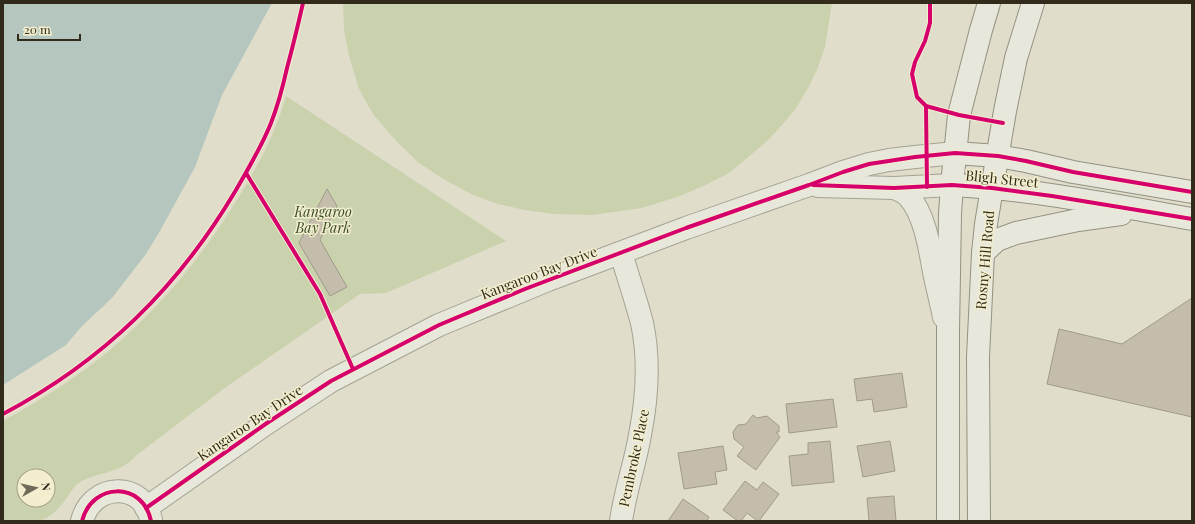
<svg xmlns="http://www.w3.org/2000/svg" width="1195" height="524" font-family="'Playfair Display',serif">
  <rect width="100%" height="100%" fill="#e0deca"/>
  <g fill="#cad1ad" fill-rule="evenodd">
    <path d="M343,3h489l-7,44 -8,23 -10,20 -11,18 -13,16 -17,18 -37,31 -26,13 -23,10 -38,12 -50,7 -38,-1 -29,-4 -27,-6 -27,-10 -26,-14 -26,-17 -23,-22 -23,-27 -14,-25 -10,-33 -5,-26z"/>
    <path d="M286,96l220,145 -120,52 -26,1 -138,96 -85,65c-6,6 -12,11 -20,14 -14,6 -29,6 -41,16 -3,3 -5,7 -7,10 -9,12 -16,22 -31,26h-35v-100c38,-21 75,-44 108,-72 52,-44 94,-96 129,-154 14,-23 27,-46 36,-70 4,-9 7,-19 10,-29zM24,476h24v24h-24z"/>
  </g>
  <path fill="#b5c6be" d="M3,3h269l-50,92 -27,72 -35,64 -14,23 -34,44 -31,29 -15,18 -63,40z"/>
  <g fill="#c4bdab" stroke="#a09a8a">
    <path d="M327,189l10,17 -17,34 27,47 -17,9 -31,-53z"/>
    <path d="M1192,298v119l-145,-33 12,-55 63,15z"/>
    <path d="M902,373l5,34 -33,5 -2,-13 -15,2 -3,-22z"/>
    <path d="M833,399l4,28 -48,6 -3,-29z"/>
    <path d="M753,415l4,3 10,-2 12,10v6h-3l4,5 -24,33 -19,-14 7,-9 -10,-8 -1,-7 5,-7 8,-1z"/>
    <path d="M830,441l4,41 -42,4 -3,-30 19,-2v-11z"/>
    <path d="M890,441l5,30 -32,6 -6,-31z"/>
    <path d="M723,446l4,24 -12,2 2,12 -33,5 -6,-36z"/>
    <path d="M745,481l12,9 6,-8 16,12 -20,27h-1l-11,-8 -6,8h-3l-15,-11z"/>
    <path d="M894,496l2,25h-27l-2,-23z"/>
    <path d="M683,499l26,18 -2,4h-39z"/>
  </g>
  <g fill="none" stroke-linecap="round" stroke-linejoin="round">
    <defs>
      <g id="street">
        <path d="M818,186l76,2 58,-3"/>
        <path d="M894,188c5,2 11,4 15,9 16,18 21,53 25,75 3,15 7,30 10,45"/>
        <path d="M146,508l121,-85 64,-42 108,-56 109,-45 138,-52 123,-43 34,-13 26,-8 20,-4 26,-3 40,-4"/>
        <path d="M82,521c10,-39 62,-40 69,-1"/>
        <path d="M621,521c4,-29 14,-57 19,-86 7,-36 10,-75 2,-112 -6,-23 -14,-46 -21,-70"/>
      </g>
      <g id="secondary">
        <path d="M955,153l43,3 28,5 47,11 119,20"/>
        <path d="M952,185c81,4 161,20 240,34"/>
        <path d="M983,253l14,-13 19,-7 62,-13 43,-6"/>
        <path d="M948,521v-189l2,-118 2,-29 7,-70 22,-85 8,-27"/>
        <path d="M979,521l-1,-164 5,-104 3,-29 19,-113 11,-53 17,-55"/>
      </g>
    </defs>
    <use href="#street" stroke="#a5a293" stroke-width="24"/>
    <use href="#secondary" stroke="#949183" stroke-width="24"/>
    <use href="#street" stroke="#e8e7db" stroke-width="22"/>
    <use href="#secondary" stroke="#e8e7db" stroke-width="22"/>
    <defs>
      <g id="cycleway">
        <path d="M930,3v20l-5,18 -10,21 -3,12 5,23 9,9 33,9 44,8"/>
        <path d="M926,106l1,81"/>
        <path d="M246,173l74,121 33,75"/>
        <path d="M813,185l81,3 58,-3 40,3 60,8 140,23"/>
        <path d="M3,414c100,-53 175,-126 233,-224 12,-21 26,-44 35,-67 7,-18 12,-37 16,-55 6,-22 11,-43 16,-65"/>
        <path d="M146,508l121,-85 64,-42 108,-56 86,-36 161,-61 123,-43 34,-13 26,-8 46,-7 40,-4 43,3 28,5 47,11 119,20"/>
        <path d="M82,521c10,-39 61,-40 69,0"/>
      </g>
    </defs>
    <use href="#cycleway" stroke="#f2eece" stroke-width="6"/>
    <use href="#cycleway" stroke="#d6006c" stroke-width="4"/>
  </g>
  <g text-anchor="middle" stroke-width="3" stroke-linejoin="round" paint-order="stroke">
    <g font-size="14" fill="#322b1c" stroke="#f2eece">
      <text transform="translate(1002 179) rotate(6)" y="5">Bligh Street</text>
      <text transform="translate(985 260) rotate(-85)" y="5">Rosny Hill Road</text>
      <text transform="translate(539 273) rotate(-21)" y="5">Kangaroo Bay Drive</text>
      <text transform="translate(250 423) rotate(-34)" y="5">Kangaroo Bay Drive</text>
      <text transform="translate(634 458) rotate(-78)" y="5">Pembroke Place</text>
    </g>
    <g font-size="14" font-style="italic" fill="#3b4d25" stroke="#f2eece">
      <text x="323" y="217">Kangaroo<tspan x="323" dy="16">Bay Park</tspan></text>
    </g>
  </g>
  <rect width="1195" height="524" fill="none" stroke="#322b1c" stroke-width="8"/>
  <g transform="translate(36 488) rotate(82)"><circle r="19" fill="#f2eece" stroke="#a5a087"/>
  <path d="M0-3L7 15L0 10L-7 15Z" fill="#6f6a59"/>
  <text y="-6" font-size="11" font-weight="bold" text-anchor="middle" fill="#322b1c">N</text>
  </g>
  <path d="M18 34v6h62v-6" fill="none" stroke="#322b1c" stroke-width="2"/>
  <text x="24" y="34" font-size="12" fill="#322b1c" stroke="#f2eece" stroke-width="3" paint-order="stroke">20 m</text>
</svg>
